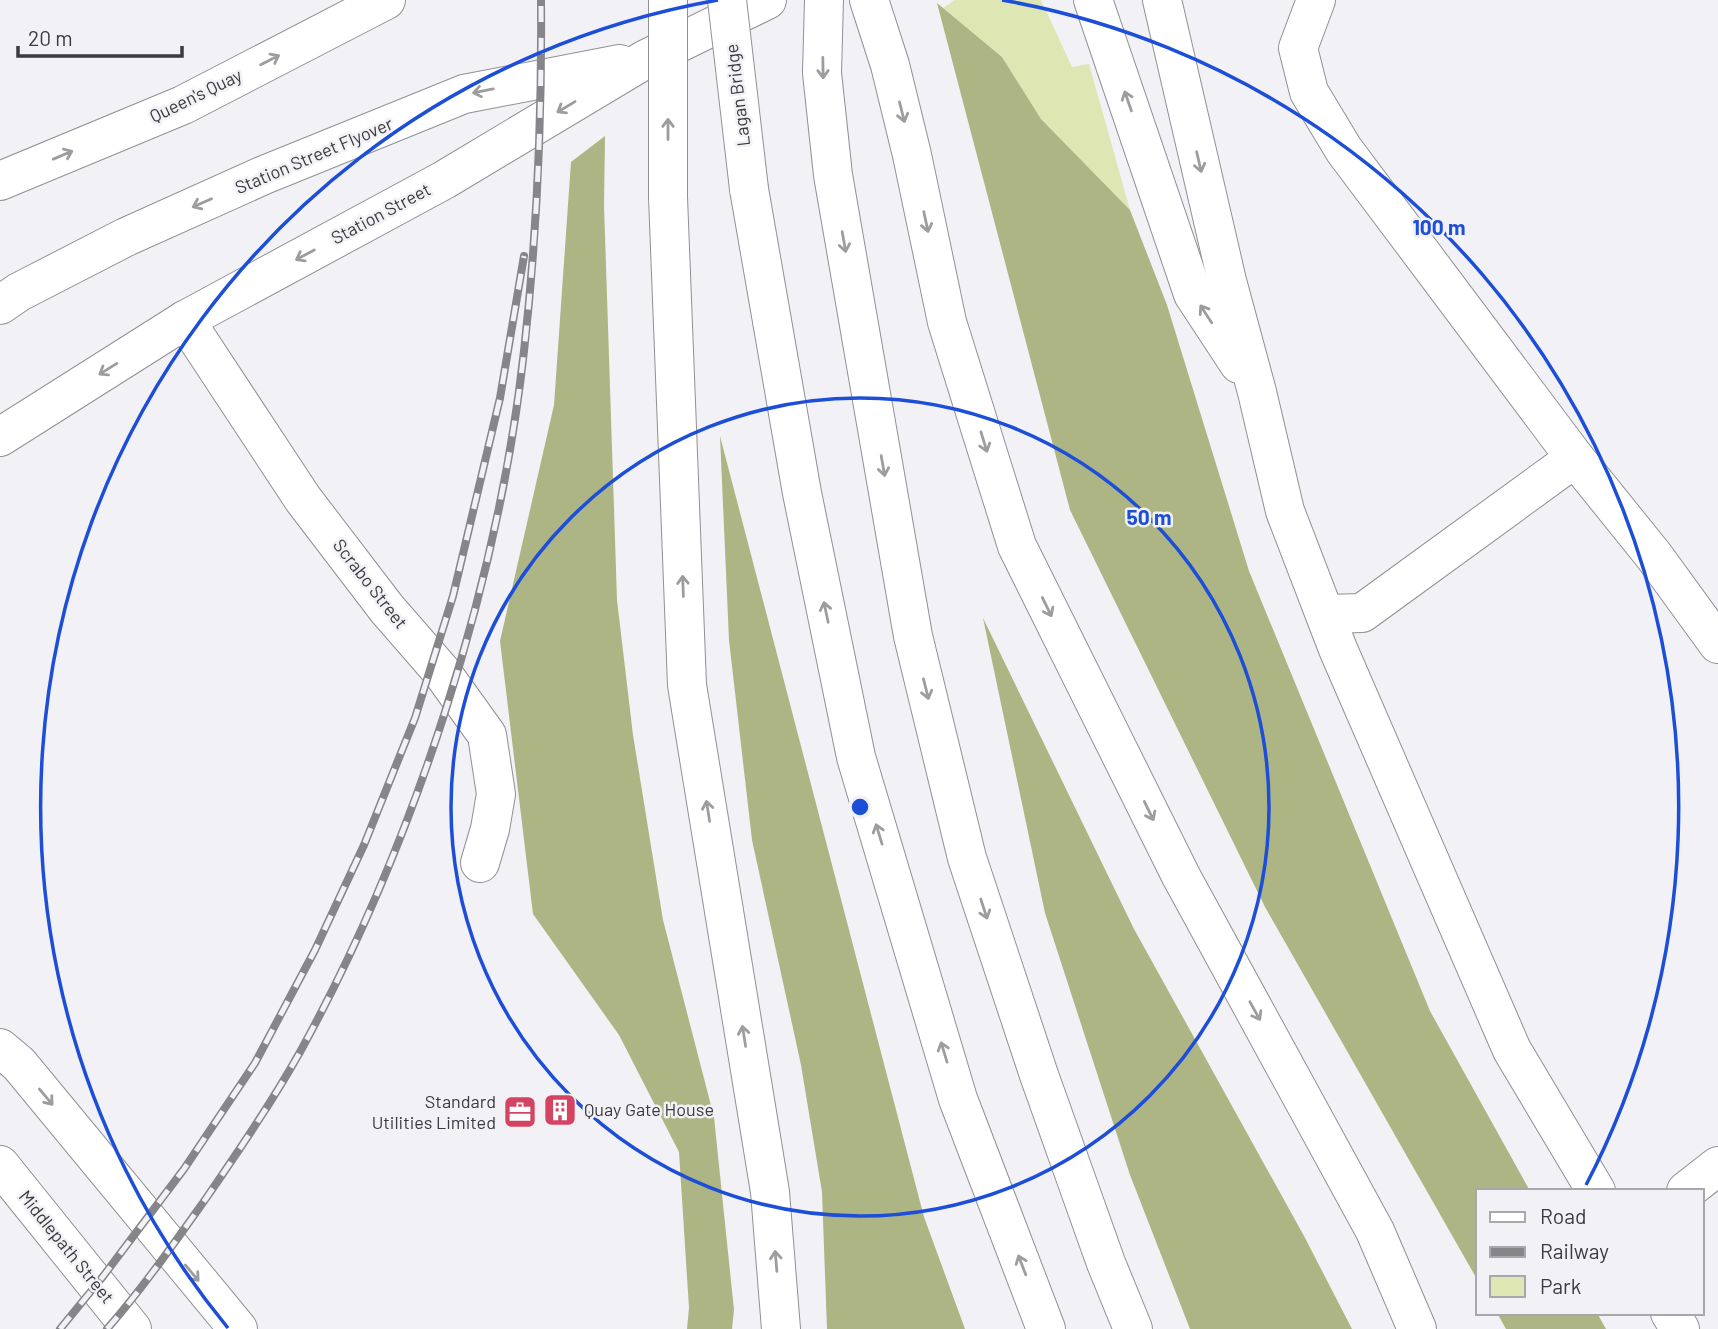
<svg xmlns="http://www.w3.org/2000/svg" width="1718" height="1329" font-family="Barlow,sans-serif">
  <rect width="100%" height="100%" fill="#f1f1f6"/>
  <path fill="#dee6b4" d="M955,0h86l31,67 17,-3 41,146 -89,-91 -39,-62 -59,-49z"/>
  <g fill="#aeb584">
    <path d="M937,3l65,54 39,62 89,91 37,95 82,266 181,440 100,180h-52v90l-213,-374 -195,-397z"/>
    <path d="M605,136l-1,69 13,395 16,135 30,185 51,197 20,193 -2,19h-45l2,-21 -10,-156 -60,-117 -86,-121 -33,-273 54,-236 17,-243z"/>
    <path d="M720,436l204,781 41,112h-138l-5,-137 -21,-127 -49,-225 -23,-200z"/>
    <path d="M983,618l151,311 170,307 48,93h-162l-60,-154 -85,-262z"/>
    <path d="M1497,1313h100l9,16h-100z"/>
  </g>
  <g fill="none" stroke-linecap="round" stroke-linejoin="round">
    <defs>
      <g id="minor">
        <path d="M1093,0l100,294 46,70"/>
        <path d="M1162,0l65,281 30,111 28,119 53,138 174,401 84,141"/>
        <path d="M1316,0l-18,48 11,44 35,58 231,308 79,98 64,88"/>
        <path d="M0,181l183,-76 203,-105"/>
        <path d="M0,305l19,-13 107,-55 138,-62 200,-81 156,-30"/>
        <path d="M185,320l118,179 84,110 54,62 46,64 9,59 -6,35 -10,34"/>
        <path d="M0,437l185,-117 259,-140 202,-121 121,-59"/>
        <path d="M1325,614l37,-1 213,-155"/>
        <path d="M1686,1191l32,-25"/>
        <path d="M1670,1313l10,16"/>
      </g>
      <path id="major" d="M0,1165l132,164"/>
      <g id="highway">
        <path d="M824,0l-2,73 11,102 80,461 54,222 72,217 67,188 27,66"/>
        <path d="M869,0l21,65 22,90 35,167 70,224 164,330 194,355 42,98"/>
        <path d="M749,189l53,304 54,264 102,342 88,230"/>
        <path d="M668,197l19,488 83,507 11,137"/>
        <path d="M0,1048l19,16 219,265"/>
      </g>
    </defs>
    <use href="#minor" stroke="#909095" stroke-width="40"/>
    <use href="#major" stroke="#909095" stroke-width="40"/>
    <use href="#highway" stroke="#909095" stroke-width="40"/>
    <use href="#minor" stroke="#fff" stroke-width="38"/>
    <use href="#major" stroke="#fff" stroke-width="38"/>
    <use href="#highway" stroke="#fff" stroke-width="38"/>
    <defs>
      <g id="rail">
        <path d="M60,1329l41,-50 83,-110 71,-106 60,-113 49,-105 51,-127 38,-122 47,-198 24,-142"/>
        <path d="M107,1329c36,-41 68,-87 100,-132 32,-47 65,-95 93,-145 114,-207 198,-466 224,-701 13,-116 18,-234 17,-351"/>
      </g>
    </defs>
    <use href="#rail" stroke="#868689" stroke-width="8"/>
    <use href="#rail" stroke="#f1f1f6" stroke-width="5" stroke-dasharray="16" stroke-linecap="butt"/>
    <defs>
      <g id="highway-bridge">
        <path d="M727,0l22,189"/>
        <path d="M668,197v-197"/>
      </g>
    </defs>
    <use href="#highway-bridge" stroke="#909095" stroke-width="40" stroke-linecap="butt"/>
    <use href="#highway-bridge" stroke="#fff" stroke-width="38"/>
  </g>
  <defs><path id="oneway-shaft" d="M-6 0H5M1.5-3L5.5 0L1.5 3" fill="none" stroke-width="1.6" stroke-linecap="round" stroke-linejoin="round" transform="scale(1.75)"/></defs>
  <g stroke="#9d9d9e">
    <use href="#oneway-shaft" transform="translate(270 60) rotate(-27)"/>
    <use href="#oneway-shaft" transform="translate(823 68) rotate(89)"/>
    <use href="#oneway-shaft" transform="translate(483 91) rotate(169)"/>
    <use href="#oneway-shaft" transform="translate(1128 101) rotate(-109)"/>
    <use href="#oneway-shaft" transform="translate(566 107) rotate(149)"/>
    <use href="#oneway-shaft" transform="translate(902 112) rotate(76)"/>
    <use href="#oneway-shaft" transform="translate(668 129) rotate(-90)"/>
    <use href="#oneway-shaft" transform="translate(63 155) rotate(-23)"/>
    <use href="#oneway-shaft" transform="translate(1199 162) rotate(77)"/>
    <use href="#oneway-shaft" transform="translate(202 203) rotate(156)"/>
    <use href="#oneway-shaft" transform="translate(926 222) rotate(78)"/>
    <use href="#oneway-shaft" transform="translate(844 242) rotate(80)"/>
    <use href="#oneway-shaft" transform="translate(305 255) rotate(152)"/>
    <use href="#oneway-shaft" transform="translate(1206 314) rotate(-123)"/>
    <use href="#oneway-shaft" transform="translate(108 369) rotate(148)"/>
    <use href="#oneway-shaft" transform="translate(984 442) rotate(73)"/>
    <use href="#oneway-shaft" transform="translate(883 466) rotate(80)"/>
    <use href="#oneway-shaft" transform="translate(683 586) rotate(-92)"/>
    <use href="#oneway-shaft" transform="translate(1047 607) rotate(64)"/>
    <use href="#oneway-shaft" transform="translate(826 612) rotate(-102)"/>
    <use href="#oneway-shaft" transform="translate(926 689) rotate(76)"/>
    <use href="#oneway-shaft" transform="translate(708 811) rotate(-99)"/>
    <use href="#oneway-shaft" transform="translate(1149 811) rotate(64)"/>
    <use href="#oneway-shaft" transform="translate(879 834) rotate(-107)"/>
    <use href="#oneway-shaft" transform="translate(984 909) rotate(72)"/>
    <use href="#oneway-shaft" transform="translate(1255 1011) rotate(61)"/>
    <use href="#oneway-shaft" transform="translate(744 1036) rotate(-99)"/>
    <use href="#oneway-shaft" transform="translate(944 1052) rotate(-107)"/>
    <use href="#oneway-shaft" transform="translate(46 1097) rotate(50)"/>
    <use href="#oneway-shaft" transform="translate(776 1261) rotate(-95)"/>
    <use href="#oneway-shaft" transform="translate(1022 1265) rotate(-111)"/>
    <use href="#oneway-shaft" transform="translate(192 1273) rotate(50)"/>
  </g>
  <g fill="none" stroke="#1d4ed8" stroke-width="3.5">
    <circle cx="860" cy="807" r="409"/>
    <path d="M228 1328A819 819 0 0 1 718 0M1002 0A819 819 0 0 1 1586 1185"/>
  </g>
  <defs>
    <symbol id="building-square" viewBox="-11 -11 22 22"><rect x="-9" y="-9" width="18" height="18" rx="4" fill="#d44462" stroke="#f1f1f6"/><path d="M-4-6H4V6H1V3H-1V6H-4ZM-2.5-4.3h1.7v1.8h-1.7ZM.8-4.3h1.7v1.8H.8ZM-2.5-1h1.7V.8h-1.7ZM.8-1h1.7V.8H.8Z" fill="#fff"/></symbol>
    <symbol id="office-square" viewBox="-11 -11 22 22"><rect x="-9" y="-9" width="18" height="18" rx="4" fill="#d44462" stroke="#f1f1f6"/><path d="M-6-3h4V-5.5h4V-3h4V5H-6ZM-1-4.5V-3h2v-1.5ZM-6 0V1H6V0Z" fill="#fff"/></symbol>
  </defs>
  <g fill-rule="evenodd">
    <use href="#building-square" x="541" y="1091" width="38" height="38"/>
    <use href="#office-square" x="501" y="1093" width="38" height="38"/>
  </g>
  <g text-anchor="middle" stroke-width="5" stroke-linejoin="round" paint-order="stroke">
    <g font-size="18" fill="#3b3b3d" stroke="#f1f1f6">
      <text transform="translate(738 95) rotate(-97)" y="6">Lagan Bridge</text>
      <text transform="translate(196 96) rotate(-26)" y="6">Queen's Quay</text>
      <text transform="translate(314 156) rotate(-23)" y="6">Station Street Flyover</text>
      <text transform="translate(381 214) rotate(-28)" y="6">Station Street</text>
      <text transform="translate(370 584) rotate(52)" y="6">Scrabo Street</text>
      <text transform="translate(66 1247) rotate(51)" y="6">Middlepath Street</text>
    </g>
    <g font-size="18" fill="#3b3b3d" stroke="#f1f1f6" text-anchor="end">
      <text x="496" y="1108">Standard<tspan x="496" dy="21">Utilities Limited</tspan></text>
      <text x="584" y="1116" text-anchor="start">Quay Gate House</text>
    </g>
  </g>
  <circle cx="860" cy="807" r="10" fill="#1d4ed8" stroke="#f1f1f6" stroke-width="3.5"/>
  <g font-size="21" text-anchor="middle" font-weight="bold" fill="#1d4ed8" stroke="#f1f1f6" stroke-width="5" stroke-linejoin="round" paint-order="stroke">
    <text x="1439" y="235">100 m</text>
    <text x="1149" y="525">50 m</text>
  </g>
  <rect x="1476" y="1189" width="228" height="126" fill="#f1f1f6" stroke="#a8a8ac" stroke-width="2"/>
  <rect x="1490" y="1212" width="35" height="10" fill="#ffffff" stroke="#a8a8ac" stroke-width="2"/>
  <text x="1540" y="1224" font-size="21" fill="#3b3b3d">Road</text>
  <rect x="1490" y="1247" width="35" height="10" fill="#868689" stroke="#a8a8ac" stroke-width="2"/>
  <text x="1540" y="1259" font-size="21" fill="#3b3b3d">Railway</text>
  <rect x="1490" y="1276" width="35" height="21" fill="#dee6b4" stroke="#a8a8ac" stroke-width="2"/>
  <text x="1540" y="1294" font-size="21" fill="#3b3b3d">Park</text>
  <path d="M18 46v10h164v-10" fill="none" stroke="#3b3b3d" stroke-width="3.5"/>
  <text x="28" y="46" font-size="21" fill="#3b3b3d" stroke="#f1f1f6" stroke-width="5" paint-order="stroke">20 m</text>
</svg>
